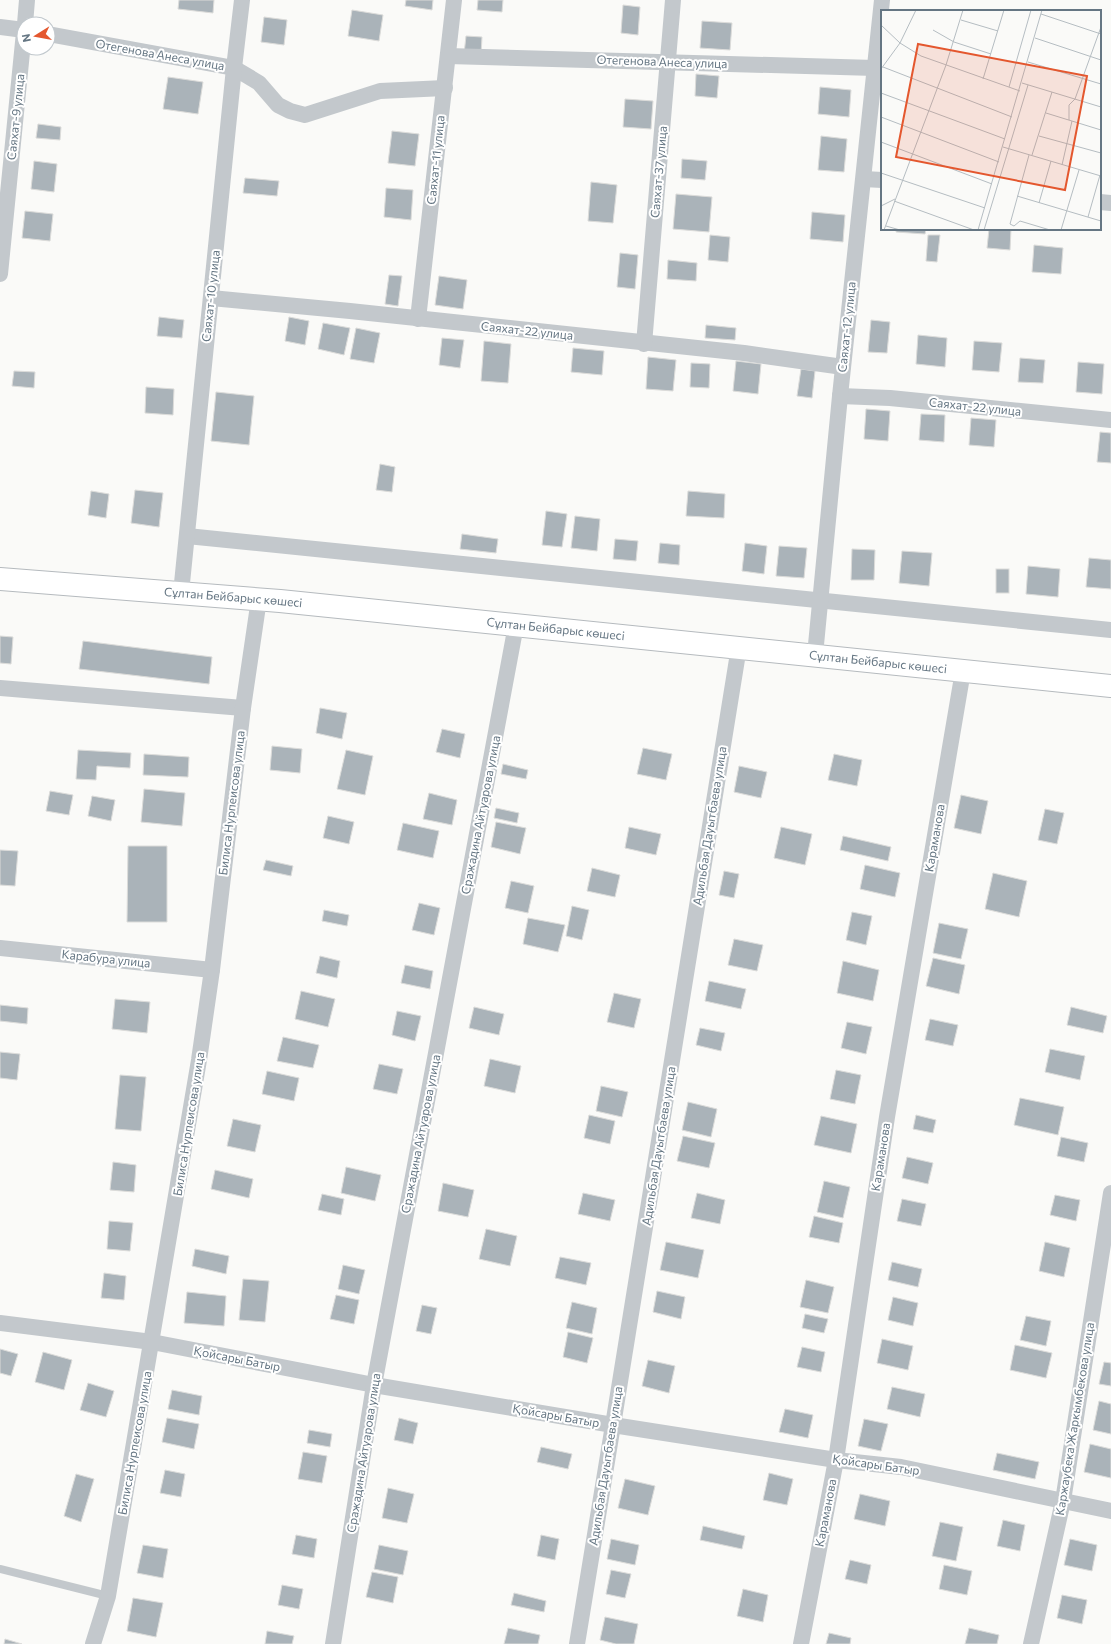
<svg xmlns="http://www.w3.org/2000/svg" width="1111" height="1644" font-family="Commissioner,sans-serif">
  <rect width="100%" height="100%" fill="#fafaf8"/>
  <g fill="#aab3b9" stroke="#dcdcda">
    <path d="M179,0h35l-1,13 -35,-4z"/>
    <path d="M406,0h27l-1,10 -27,-4z"/>
    <path d="M478,0h25l-1,12 -25,-2z"/>
    <path d="M623,5l17,2 -2,28 -17,-2z"/>
    <path d="M352,10l31,5 -4,26 -31,-5z"/>
    <path d="M264,17l23,3 -3,25 -23,-3z"/>
    <path d="M702,21l30,2 -2,27 -30,-2z"/>
    <path d="M466,36l16,1 -1,18 -17,-1z"/>
    <path d="M696,74l23,2 -2,22 -22,-2z"/>
    <path d="M168,77l35,5 -5,32 -35,-5z"/>
    <path d="M820,87l31,3 -2,27 -31,-3z"/>
    <path d="M625,99l28,2 -2,28 -28,-2z"/>
    <path d="M38,124l23,3 -1,13 -24,-2z"/>
    <path d="M392,131l27,3 -4,32 -27,-3z"/>
    <path d="M821,136l26,3 -3,33 -26,-2z"/>
    <path d="M682,159l25,2 -2,19 -24,-2z"/>
    <path d="M34,161l23,3 -3,28 -23,-3z"/>
    <path d="M245,178l34,3 -2,15 -34,-3z"/>
    <path d="M591,182l26,3 -4,38 -25,-2z"/>
    <path d="M386,188l27,2 -2,30 -27,-3z"/>
    <path d="M676,194l36,3 -3,35 -36,-3z"/>
    <path d="M25,211l28,3 -3,27 -28,-3z"/>
    <path d="M812,212l33,3 -2,27 -33,-3z"/>
    <path d="M896,229h30l-1,5 -29,-2z"/>
    <path d="M989,229h22l-1,21 -23,-2z"/>
    <path d="M710,235l20,2 -2,25 -20,-2z"/>
    <path d="M928,235h12l-3,27 -11,-1z"/>
    <path d="M1034,245l29,3 -2,26 -29,-2z"/>
    <path d="M620,253l18,2 -3,34 -18,-2z"/>
    <path d="M668,260l29,3 -1,18 -29,-2z"/>
    <path d="M389,275l13,1 -4,30 -13,-2z"/>
    <path d="M439,276l28,4 -4,29 -28,-4z"/>
    <path d="M159,317l25,3 -2,18 -25,-2z"/>
    <path d="M289,317l20,4 -4,24 -20,-4z"/>
    <path d="M871,320l19,2 -3,31 -19,-1z"/>
    <path d="M323,323l27,5 -6,27 -26,-6z"/>
    <path d="M706,325l30,3 -1,12 -30,-2z"/>
    <path d="M356,328l24,5 -6,30 -24,-4z"/>
    <path d="M918,335l29,3 -2,29 -29,-3z"/>
    <path d="M442,338l22,2 -4,28 -21,-3z"/>
    <path d="M484,341l27,3 -3,39 -27,-2z"/>
    <path d="M974,341l28,2 -3,29 -27,-2z"/>
    <path d="M573,348l31,3 -2,24 -31,-3z"/>
    <path d="M648,357l28,3 -3,31 -27,-2z"/>
    <path d="M1020,358l25,2 -2,23 -25,-1z"/>
    <path d="M736,361l25,3 -3,30 -25,-3z"/>
    <path d="M1078,362l26,2 -2,30 -26,-2z"/>
    <path d="M691,363l19,1 -1,24 -19,-1z"/>
    <path d="M801,369l14,2 -3,27 -15,-2z"/>
    <path d="M14,371l21,1 -1,16 -22,-2z"/>
    <path d="M146,387l28,2 -1,26 -28,-2z"/>
    <path d="M216,392l38,4 -5,49 -38,-4z"/>
    <path d="M866,409l24,2 -2,30 -24,-2z"/>
    <path d="M921,414l24,1 -1,27 -25,-2z"/>
    <path d="M971,418l25,2 -2,27 -25,-2z"/>
    <path d="M1100,432l11,1v30l-14,-1z"/>
    <path d="M380,464l15,3 -3,25 -16,-2z"/>
    <path d="M135,490l28,3 -4,34 -28,-4z"/>
    <path d="M91,491l18,3 -3,24 -18,-3z"/>
    <path d="M688,491l37,3 -1,24 -38,-2z"/>
    <path d="M546,511l21,3 -5,33 -20,-2z"/>
    <path d="M575,516l25,3 -3,32 -26,-3z"/>
    <path d="M462,534l36,5 -2,14 -36,-4z"/>
    <path d="M615,539l23,2 -2,20 -23,-2z"/>
    <path d="M660,543l20,2 -1,20 -21,-2z"/>
    <path d="M745,543l22,3 -3,28 -22,-3z"/>
    <path d="M779,546l28,2 -3,30 -28,-2z"/>
    <path d="M852,549l23,1 -1,30h-23z"/>
    <path d="M902,551l30,2 -3,33 -30,-3z"/>
    <path d="M1089,558l22,2v29l-25,-2z"/>
    <path d="M1028,566l32,3 -2,28 -32,-3z"/>
    <rect x="996" y="569" width="13" height="24"/>
    <path d="M0,636l13,1 -2,27 -11,-1z"/>
    <path d="M83,641l129,16 -3,27 -130,-15z"/>
    <path d="M320,708l27,5 -5,26 -26,-6z"/>
    <path d="M442,729l23,5 -5,24 -24,-6z"/>
    <path d="M272,746l30,3 -2,24 -30,-3z"/>
    <path d="M643,748l29,6 -6,26 -29,-6z"/>
    <path d="M78,750l53,3 -1,15 -33,-2 -1,14 -20,-1z"/>
    <path d="M346,750l27,6 -8,39 -28,-6z"/>
    <path d="M144,754l45,3 -1,20 -45,-2z"/>
    <path d="M834,754l28,6 -5,26 -29,-6z"/>
    <path d="M503,764l25,6 -2,9 -25,-5z"/>
    <path d="M739,766l28,6 -6,26 -27,-6z"/>
    <path d="M144,789l41,4 -3,33 -41,-4z"/>
    <path d="M50,791l23,4 -4,20 -23,-4z"/>
    <path d="M429,793l28,7 -5,25 -29,-6z"/>
    <path d="M961,795l27,6 -7,33 -27,-6z"/>
    <path d="M92,796l23,4 -4,21 -23,-5z"/>
    <path d="M496,808l23,5 -2,10 -23,-5z"/>
    <path d="M1045,809l19,4 -7,31 -19,-4z"/>
    <path d="M328,816l26,6 -5,22 -26,-6z"/>
    <path d="M496,822l30,6 -6,26 -29,-7z"/>
    <path d="M403,823l36,8 -6,27 -36,-8z"/>
    <path d="M629,827l32,7 -5,21 -31,-7z"/>
    <path d="M781,827l31,7 -7,31 -31,-7z"/>
    <path d="M843,836l48,11 -3,14 -48,-11z"/>
    <path d="M128,846h39v76h-40z"/>
    <path d="M0,850l18,1 -3,35 -15,-1z"/>
    <path d="M266,860l27,6 -2,10 -28,-6z"/>
    <path d="M865,865l35,8 -5,24 -35,-8z"/>
    <path d="M592,868l28,7 -5,22 -28,-6z"/>
    <path d="M724,871l15,3 -5,24 -15,-3z"/>
    <path d="M993,873l34,8 -8,36 -34,-8z"/>
    <path d="M511,881l23,5 -6,27 -23,-5z"/>
    <path d="M419,903l21,5 -6,27 -22,-5z"/>
    <path d="M572,906l17,4 -7,30 -16,-4z"/>
    <path d="M324,910l25,5 -2,11 -25,-5z"/>
    <path d="M852,912l20,4 -6,29 -20,-5z"/>
    <path d="M528,918l37,7 -7,27 -35,-8z"/>
    <path d="M939,923l29,6 -7,30 -28,-6z"/>
    <path d="M734,939l29,6 -6,26 -29,-6z"/>
    <path d="M320,956l20,5 -3,17 -21,-5z"/>
    <path d="M933,958l32,7 -6,29 -33,-8z"/>
    <path d="M843,961l36,9 -6,31 -36,-8z"/>
    <path d="M405,965l28,6 -3,18 -29,-6z"/>
    <path d="M709,981l37,8 -5,20 -36,-8z"/>
    <path d="M301,991l34,8 -7,28 -33,-8z"/>
    <path d="M614,993l27,6 -7,29 -27,-6z"/>
    <path d="M115,999l35,3 -3,31 -35,-4z"/>
    <path d="M0,1005l28,3 -1,16 -27,-3z"/>
    <path d="M474,1007l30,7 -5,21 -30,-7z"/>
    <path d="M1071,1007l36,9 -4,17 -36,-8z"/>
    <path d="M397,1011l24,5 -6,25 -23,-6z"/>
    <path d="M930,1019l28,6 -5,21 -28,-6z"/>
    <path d="M847,1022l25,5 -6,27 -25,-6z"/>
    <path d="M700,1028l25,5 -4,18 -25,-6z"/>
    <path d="M283,1037l36,8 -6,23 -36,-7z"/>
    <path d="M1050,1049l35,7 -5,24 -35,-8z"/>
    <path d="M0,1052l20,2 -3,26 -17,-2z"/>
    <path d="M490,1059l31,7 -6,27 -31,-7z"/>
    <path d="M379,1064l24,5 -6,25 -24,-5z"/>
    <path d="M836,1070l25,5 -6,29 -25,-5z"/>
    <path d="M267,1071l32,7 -5,23 -32,-7z"/>
    <path d="M120,1075l26,2 -5,54 -26,-2z"/>
    <path d="M601,1086l27,6 -6,25 -26,-6z"/>
    <path d="M1020,1098l44,9 -6,28 -44,-10z"/>
    <path d="M688,1102l29,7 -6,28 -29,-7z"/>
    <path d="M589,1115l26,6 -5,23 -26,-6z"/>
    <path d="M916,1115l20,5 -3,13 -20,-4z"/>
    <path d="M821,1116l36,8 -6,29 -37,-8z"/>
    <path d="M233,1119l28,6 -6,27 -28,-6z"/>
    <path d="M683,1136l32,7 -6,25 -32,-7z"/>
    <path d="M1061,1137l27,6 -4,19 -27,-6z"/>
    <path d="M907,1157l26,6 -5,21 -26,-6z"/>
    <path d="M113,1162l23,3 -2,27 -24,-2z"/>
    <path d="M346,1167l35,8 -6,26 -34,-8z"/>
    <path d="M215,1170l38,9 -4,19 -38,-9z"/>
    <path d="M824,1181l26,6 -7,31 -26,-6z"/>
    <path d="M443,1183l31,7 -6,27 -30,-6z"/>
    <path d="M583,1193l32,7 -5,21 -32,-7z"/>
    <path d="M697,1193l28,7 -5,24 -29,-6z"/>
    <path d="M322,1194l22,5 -3,16 -23,-5z"/>
    <path d="M1055,1195l25,5 -4,21 -26,-6z"/>
    <path d="M902,1199l24,5 -5,22 -24,-5z"/>
    <path d="M814,1216l29,7 -4,20 -30,-6z"/>
    <path d="M109,1221l24,2 -3,28 -23,-2z"/>
    <path d="M486,1229l31,7 -7,30 -31,-7z"/>
    <path d="M666,1242l38,8 -6,28 -38,-8z"/>
    <path d="M1045,1242l25,6 -6,29 -25,-6z"/>
    <path d="M195,1249l34,7 -3,18 -34,-8z"/>
    <path d="M560,1257l31,6 -5,22 -31,-7z"/>
    <path d="M892,1262l30,7 -4,18 -30,-7z"/>
    <path d="M343,1265l22,5 -6,24 -21,-5z"/>
    <path d="M104,1273l22,3 -2,24 -23,-2z"/>
    <path d="M243,1279l26,2 -4,41 -26,-2z"/>
    <path d="M806,1280l28,7 -6,26 -28,-6z"/>
    <path d="M657,1291l28,6 -4,22 -28,-7z"/>
    <path d="M187,1292l39,4 -2,30 -40,-3z"/>
    <path d="M336,1295l23,5 -5,24 -24,-5z"/>
    <path d="M893,1297l25,6 -5,23 -25,-6z"/>
    <path d="M572,1302l25,6 -5,26 -26,-6z"/>
    <path d="M422,1305l15,3 -6,26 -15,-3z"/>
    <path d="M805,1314l23,5 -4,14 -22,-5z"/>
    <path d="M1026,1316l25,5 -5,25 -26,-6z"/>
    <path d="M568,1332l25,6 -6,25 -24,-6z"/>
    <path d="M882,1339l31,7 -5,24 -31,-7z"/>
    <path d="M1015,1345l37,8 -6,25 -36,-8z"/>
    <path d="M802,1347l23,5 -4,20 -24,-5z"/>
    <path d="M0,1349l18,5 -7,22 -11,-3z"/>
    <path d="M43,1352l29,8 -8,30 -29,-8z"/>
    <path d="M648,1360l27,6 -6,27 -27,-7z"/>
    <path d="M1104,1362l7,1v23l-12,-2z"/>
    <path d="M88,1383l26,8 -8,26 -26,-7z"/>
    <path d="M892,1387l33,7 -5,23 -33,-8z"/>
    <path d="M172,1390l30,6 -3,19 -31,-6z"/>
    <path d="M1099,1401l12,3v30l-18,-4z"/>
    <path d="M785,1409l28,6 -5,23 -29,-6z"/>
    <path d="M167,1418l32,6 -5,25 -32,-7z"/>
    <path d="M399,1418l19,5 -5,21 -19,-4z"/>
    <path d="M864,1419l24,5 -7,27 -23,-5z"/>
    <path d="M309,1430l23,4 -2,13 -23,-4z"/>
    <path d="M1090,1444l21,5v29l-27,-6z"/>
    <path d="M541,1447l31,7 -4,15 -31,-7z"/>
    <path d="M303,1452l24,4 -5,27 -24,-4z"/>
    <path d="M997,1453l42,9 -4,17 -42,-9z"/>
    <path d="M165,1470l20,4 -4,23 -21,-4z"/>
    <path d="M769,1473l24,6 -6,26 -24,-5z"/>
    <path d="M76,1474l18,5 -13,43 -17,-6z"/>
    <path d="M625,1479l30,7 -7,29 -30,-7z"/>
    <path d="M388,1488l26,6 -7,29 -25,-5z"/>
    <path d="M860,1494l30,7 -5,25 -31,-7z"/>
    <path d="M1003,1520l22,5 -5,26 -23,-5z"/>
    <path d="M940,1522l23,5 -7,34 -24,-5z"/>
    <path d="M703,1526l42,10 -3,13 -42,-9z"/>
    <path d="M296,1535l21,4 -3,19 -22,-4z"/>
    <path d="M541,1535l18,4 -4,21 -18,-4z"/>
    <path d="M611,1539l28,6 -4,20 -28,-6z"/>
    <path d="M1070,1539l27,6 -5,26 -28,-6z"/>
    <path d="M143,1545l25,4 -5,29 -26,-5z"/>
    <path d="M379,1545l29,6 -5,24 -29,-6z"/>
    <path d="M850,1560l21,5 -4,19 -22,-5z"/>
    <path d="M944,1565l28,6 -5,24 -28,-6z"/>
    <path d="M611,1570l20,4 -6,24 -19,-4z"/>
    <path d="M372,1572l26,5 -5,26 -27,-6z"/>
    <path d="M282,1585l21,4 -4,20 -21,-4z"/>
    <path d="M743,1589l25,6 -5,27 -26,-6z"/>
    <path d="M514,1593l32,8 -2,11 -33,-7z"/>
    <path d="M1062,1595l25,5 -5,24 -25,-6z"/>
    <path d="M133,1598l30,5 -7,34 -29,-6z"/>
    <path d="M605,1617l33,7 -4,20h-18l-16,-4z"/>
    <path d="M508,1628l32,7 -2,9h-34z"/>
    <path d="M969,1628l30,7 -2,9h-32z"/>
    <path d="M267,1631l27,5 -2,8h-27z"/>
    <path d="M829,1633l22,5 -1,6h-24z"/>
    <path d="M5,1639l17,5h-18z"/>
  </g>
  <g fill="none" stroke-linecap="round" stroke-linejoin="round">
    <defs>
      <g id="primary">
        <path id="s1" d="M0,579l280,22 831,85"/>
      </g>
    </defs>
    <use href="#primary" stroke="#b5babe" stroke-width="24"/>
    <path stroke="#c3c8cc" stroke-width="8" d="M0,1569l108,27"/>
    <g stroke="#c3c8cc" stroke-width="16">
      <path d="M25,24l2,-24"/>
      <path d="M0,27l24,3"/>
      <path d="M48,34l186,34 25,15 19,22 12,6 15,4 75,-24 65,-3"/>
      <path d="M448,56l427,12"/>
      <path d="M864,179l18,1"/>
      <path d="M1100,202l11,1"/>
      <path d="M0,274l24,-242"/>
      <path d="M211,298l139,13 394,42 99,14"/>
      <path d="M418,319l36,-319"/>
      <path d="M644,344l29,-344"/>
      <path d="M840,396l50,2 221,22"/>
      <path d="M187,536l924,94"/>
      <path d="M181,593l53,-525 8,-68"/>
      <path d="M815,655l25,-259 42,-396"/>
      <path d="M0,688l243,20"/>
      <path d="M0,948l212,22"/>
      <path d="M0,1323l152,19 222,43 239,40 223,35 65,7 210,44"/>
      <path d="M93,1644l15,-48 91,-536 13,-90 31,-262 16,-109"/>
      <path d="M333,1644l41,-259 142,-760"/>
      <path d="M577,1644l36,-219 126,-778"/>
      <path d="M801,1644l35,-184 51,-343 76,-446"/>
      <path d="M1031,1644l32,-143 48,-308"/>
    </g>
    <use href="#primary" stroke="#fff" stroke-width="22"/>
  </g>
  <g text-anchor="middle" stroke-width="4" stroke-linejoin="round" paint-order="stroke">
    <g font-size="12" fill="#657683" stroke="#fff">
      <text transform="translate(160 55) rotate(10)" y="4">Отегенова Анеса улица</text>
      <text transform="translate(662 62) rotate(2)" y="4">Отегенова Анеса улица</text>
      <text transform="translate(16 117) rotate(-84)" y="4">Саяхат-9 улица</text>
      <text transform="translate(436 160) rotate(-84)" y="4">Саяхат-11 улица</text>
      <text transform="translate(659 172) rotate(-85)" y="4">Саяхат-37 улица</text>
      <text transform="translate(211 296) rotate(-84)" y="4">Саяхат-10 улица</text>
      <text transform="translate(847 327) rotate(-84)" y="4">Саяхат-12 улица</text>
      <text transform="translate(527 331) rotate(6)" y="4">Саяхат-22 улица</text>
      <text transform="translate(975 407) rotate(6)" y="4">Саяхат-22 улица</text>
      <text dy="4" stroke="none"><textPath href="#s1" startOffset="234">Сұлтан Бейбарыс көшесі</textPath></text>
      <text dy="4" stroke="none"><textPath href="#s1" startOffset="558">Сұлтан Бейбарыс көшесі</textPath></text>
      <text dy="4" stroke="none"><textPath href="#s1" startOffset="882">Сұлтан Бейбарыс көшесі</textPath></text>
      <text transform="translate(232 803) rotate(-83)" y="4">Билиса Нурпеисова улица</text>
      <text transform="translate(481 815) rotate(-79)" y="4">Сражадина Айтуарова улица</text>
      <text transform="translate(710 826) rotate(-81)" y="4">Адильбая Дауытбаева улица</text>
      <text transform="translate(935 838) rotate(-80)" y="4">Караманова</text>
      <text transform="translate(106 959) rotate(6)" y="4">Карабура улица</text>
      <text transform="translate(189 1124) rotate(-81)" y="4">Билиса Нурпеисова улица</text>
      <text transform="translate(421 1134) rotate(-79)" y="4">Сражадина Айтуарова улица</text>
      <text transform="translate(659 1146) rotate(-81)" y="4">Адильбая Дауытбаева улица</text>
      <text transform="translate(881 1157) rotate(-81)" y="4">Караманова</text>
      <text transform="translate(237 1359) rotate(11)" y="4">Қойсары Батыр</text>
      <text transform="translate(556 1416) rotate(10)" y="4">Қойсары Батыр</text>
      <text transform="translate(1075 1419) rotate(-81)" y="4">Каржаубека Жаркымбекова улица</text>
      <text transform="translate(135 1443) rotate(-80)" y="4">Билиса Нурпеисова улица</text>
      <text transform="translate(364 1453) rotate(-81)" y="4">Сражадина Айтуарова улица</text>
      <text transform="translate(876 1465) rotate(8)" y="4">Қойсары Батыр</text>
      <text transform="translate(606 1466) rotate(-81)" y="4">Адильбая Дауытбаева улица</text>
      <text transform="translate(826 1513) rotate(-79)" y="4">Караманова</text>
    </g>
  </g>
  <g transform="translate(881 10)">
    <rect width="220" height="220" fill="#fafaf8"/>
    <path fill="none" stroke="#b5bdc2" stroke-width="1" d="M160,4l60,20M80,10l37,11M0,15l19,18 21,13 99,35M52,20l21,12 37,12M154,28l66,22M147,52l73,22M2,57l129,50M0,59l19,-26 16,-33M102,69l21,-69M141,73l79,24M128,77l22,-77M0,83l124,46M165,103l55,17M0,107l118,45M188,110v-15l6,-6 26,-72M158,126l62,17M0,132l111,42M122,137l98,29M148,145l-19,69 4,2 6,-5 30,9M151,145l20,-63M181,155l10,-44M0,163l104,35M136,186l84,25M13,191l80,29M158,193l12,-42M0,196l14,-7M207,207l12,-42M5,216l14,4M3,220l62,-165 17,-55M97,220l64,-220M103,220l44,-145M180,220l18,-60"/>
    <path fill="#e4572e" fill-opacity="0.15" stroke="#e4572e" stroke-width="2" d="M37,34l169,32 -22,114 -169,-33z"/>
    <rect width="220" height="220" fill="none" stroke="#657683" stroke-width="2"/>
  </g>
  <g transform="translate(36 36) rotate(259)"><circle r="19" fill="#ffffff" stroke="#c1c8cd"/>
  <path d="M0-3L7 15L0 10L-7 15Z" fill="#e4572e"/>
  <text y="-6" font-size="11" font-weight="bold" text-anchor="middle" fill="#657683">N</text>
  </g>
</svg>
